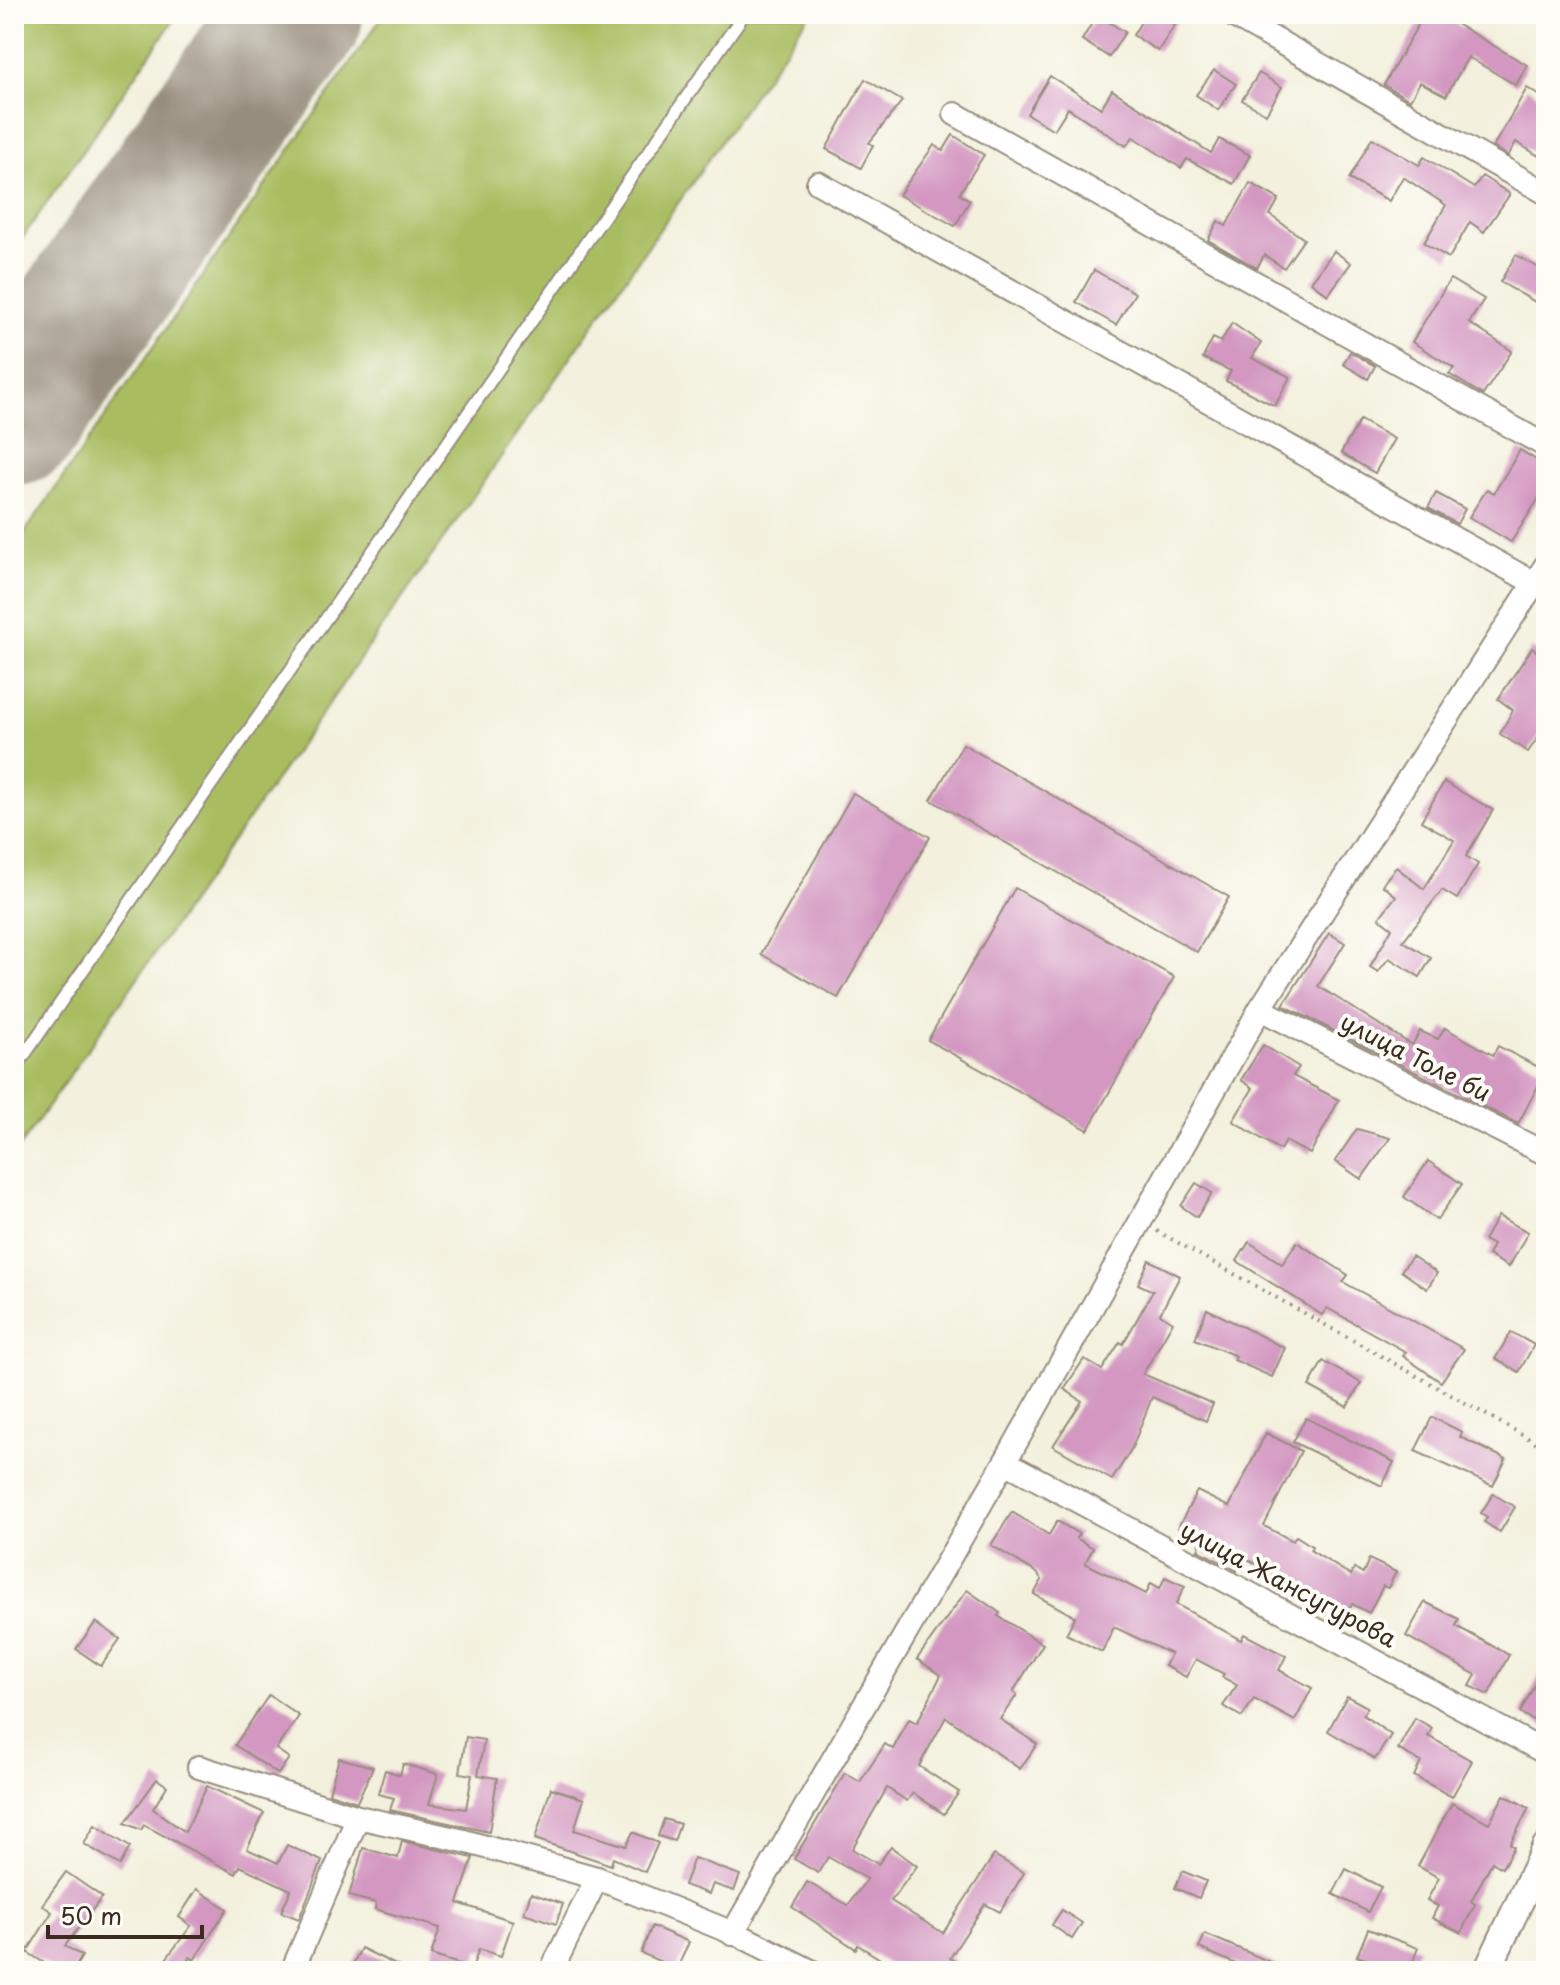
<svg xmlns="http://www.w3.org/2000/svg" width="1560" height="1985" font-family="'Playpen Sans',sans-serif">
  <rect width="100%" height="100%" fill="#fdfcf7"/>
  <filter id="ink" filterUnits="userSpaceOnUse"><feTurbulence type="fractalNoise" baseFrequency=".0125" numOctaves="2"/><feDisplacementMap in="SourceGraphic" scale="16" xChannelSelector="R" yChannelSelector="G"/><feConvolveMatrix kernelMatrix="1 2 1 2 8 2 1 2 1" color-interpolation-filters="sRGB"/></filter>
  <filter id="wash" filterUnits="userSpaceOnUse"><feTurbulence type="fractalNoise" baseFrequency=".006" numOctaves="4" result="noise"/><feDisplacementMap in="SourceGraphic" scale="32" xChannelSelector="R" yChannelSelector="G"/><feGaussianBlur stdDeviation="1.8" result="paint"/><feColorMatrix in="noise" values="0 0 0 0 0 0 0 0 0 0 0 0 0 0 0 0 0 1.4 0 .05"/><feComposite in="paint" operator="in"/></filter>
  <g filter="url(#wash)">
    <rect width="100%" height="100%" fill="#f3f0dd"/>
    <g fill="#a9bd61" stroke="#727440" stroke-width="2">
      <path d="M14,14h164l-164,236z"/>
      <path d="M384,14h426l-796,1141v-607z"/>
    </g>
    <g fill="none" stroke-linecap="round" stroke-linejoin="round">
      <path stroke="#978d7e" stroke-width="138" d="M14,416l280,-402"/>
    </g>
    <g id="blocks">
      <g fill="#d397c1">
        <path d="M1146,14h36l-24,37 -25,-16z"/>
        <path d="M1424,14h15l88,51 -11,20 -48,-28 -22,39 -26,-14 -10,18 -26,-15z"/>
        <path d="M1097,15l28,17 -16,25 -27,-17z"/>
        <path d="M1214,70l22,14 -18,26 -22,-15z"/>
        <path d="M1259,73l23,14 -16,27 -24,-14z"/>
        <path d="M1050,76l51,32 11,-18 99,63 8,-14 31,16 -16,29 -47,-25 -6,9 -48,-31 -7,9 -58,-38 -14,22 -27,-16z"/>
        <path d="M865,79l37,22 -33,42 4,2 -12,23 -35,-19z"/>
        <path d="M1527,88l19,11v45l-7,12 -23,-14 -8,14 -15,-9z"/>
        <path d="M953,135l31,20 -25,39 11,6 -15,26 -56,-31 35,-50 9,6z"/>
        <path d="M1372,138l47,27 5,-8 50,31 8,-12 28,18 -26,38 -14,-10 -21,36 -25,-15 22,-38 -43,-28 -14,24 -40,-22z"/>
        <path d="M1250,183l29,16 -9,16 34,24 -20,29 -20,-13 -7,13 -49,-28 10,-19 8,5z"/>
        <path d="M1334,251l17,12 -23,32 -17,-13z"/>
        <path d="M1516,255l30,17v36l-46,-26z"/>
        <path d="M1094,270l41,23 -19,32 -40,-23z"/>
        <path d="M1450,279l34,20 -15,24 43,28 -29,44 -34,-21 5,-6 -42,-26z"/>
        <path d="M1232,323l29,20 -9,15 38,19 -15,29 -49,-25 5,-10 -28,-13 10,-20 8,4z"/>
        <path d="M1350,352l25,14 -7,13 -25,-15z"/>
        <path d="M1360,420l34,19 -19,34 -34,-20z"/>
        <path d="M1520,450l26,16v36l-7,-4 -28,44 -42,-25 18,-28 7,4z"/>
        <path d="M1436,493l29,16 -8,15 -29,-16z"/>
        <path d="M1532,648l14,10v68l-18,26 -28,-18 13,-24 -15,-11z"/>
        <path d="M963,744l266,153 -32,55 -266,-152z"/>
        <path d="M1444,782l49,28 -27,46 12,8 -21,35 -15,-9 -39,51 28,17 -11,19 -31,-19 -11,14 -8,-5 22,-39 -13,-10 17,-22 -14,-11 14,-18 28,22 30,-49 -33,-19z"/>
        <path d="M853,793l77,44 -92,161 -77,-44z"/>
        <path d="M1015,888l159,89 -86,153 -160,-90z"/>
        <path d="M1329,933l16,10 -27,43 94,59 8,-14 18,8 7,-11 48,27 5,-9 48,25 -28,53 -235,-119z"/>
        <path d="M1263,1045l36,22 -6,9 46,24 -29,54 -25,-13 -5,9 -47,-29 20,-33 -12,-8z"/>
        <path d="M1357,1129l33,9 -29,41 -26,-18z"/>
        <path d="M1428,1161l34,23 -25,36 -33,-23z"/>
        <path d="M1196,1183l16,10 -15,24 -16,-11z"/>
        <path d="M1498,1216l30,16 -19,35 -21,-12 5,-10 -9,-5z"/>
        <path d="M1249,1242l33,22 15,-22 51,33 -5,7 121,67 -23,33 -38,-26 3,-4 -79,-44 -5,7 -85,-54z"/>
        <path d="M1412,1256l25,17 -10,16 -26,-18z"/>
        <path d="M1149,1260l31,16 -20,38 13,8 -30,52 70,30 -7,17 -54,-24 -20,51 -20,32 -59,-34 29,-45 -18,-12 20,-30 18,11 18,-28 3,2 30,-53 -15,-7z"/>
        <path d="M1207,1309l78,39 -13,29 -38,-17 2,-4 -41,-17z"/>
        <path d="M1511,1332l23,13 -15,27 -24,-13z"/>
        <path d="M1323,1361l38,22 -14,24 -38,-21z"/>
        <path d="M1432,1417l30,15 -2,5 46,22 -13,27 -78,-35z"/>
        <path d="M1306,1418l88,44 -12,24 -89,-44z"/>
        <path d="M1266,1433l35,18 -37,75 29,15 3,-5 16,10 -2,4 41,25 3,-7 9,5 6,-14 27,13 -8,16 -5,-2 -14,27 -17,-9 -5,10 -103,-57 -7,14 -39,-21 4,-10 -24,-12 19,-37 32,16z"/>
        <path d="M1493,1494l22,13 -15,25 -16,-10 3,-5 -6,-4z"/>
        <path d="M1012,1512l37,23 8,-14 22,13 -3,4 17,10 -8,15 61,31 5,-11 9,5 5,-11 20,9 -9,18 65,36 3,-6 42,22 -7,14 33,18 -17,33 -41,-22 -12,18 -19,-11 14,-21 -15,-8 2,-3 -28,-15 -10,18 -21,-11 6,-12 -57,-27 -12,25 -36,-18 9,-17 -41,-23 8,-14 -5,-7 -46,-28z"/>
        <path d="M967,1590l33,23 -2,3 45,28 -30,48 4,3 -17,24 37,25 -17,25 -74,-52 -27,49 40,26 -15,22 -31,-21 -6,8 -20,-13 -35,61 26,15 13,-17 26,19 -26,35 52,32 51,-78 30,18 -24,39 -15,-8 -35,54 21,13h-72l-41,-26 -2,4 -64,-42 15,-25 41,23 19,-26 -39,-22 -10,16 -24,-14 51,-86 15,9 25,-38 8,5 16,-30 8,4 24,-48 -24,-16z"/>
        <path d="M1425,1602l34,17 -3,7 53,29 -21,40 -18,-9 6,-11 -70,-39z"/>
        <path d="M96,1622l24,17 -19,27 -25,-17z"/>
        <path d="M1546,1663v64l-26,-14z"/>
        <path d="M269,1695l30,21 -23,33 13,9 -11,16 -43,-29z"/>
        <path d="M1347,1696l20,11 -4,8 28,20 -16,24 -47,-28z"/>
        <path d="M1415,1718l17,10 -4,8 44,25 -20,36 -38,-21 7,-14 -23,-13z"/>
        <path d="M466,1737l18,3 -6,35 19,3 -8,54 -99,-22 4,-12 -16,-4 7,-24 15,5 3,-11 35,10 -9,30 37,5 6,-34 -12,-2z"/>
        <path d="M339,1758l34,9 -16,35 -28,-9z"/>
        <path d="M157,1779l10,7 -14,23 32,23 22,-46 57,27 -17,36 31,14 9,-18 35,16 -23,58 -18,-7 10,-22 -51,-24 -4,8 -92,-49 -3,5 -16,-7z"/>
        <path d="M551,1788l33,11 -10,31 52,16 7,-14 25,11 -13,29 -32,-14 -2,7 -76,-26z"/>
        <path d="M1504,1795l25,13 -19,36 4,3 -12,21 -10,-6 -21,39 4,3 -14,29 -29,-15 6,-12 -11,-6 12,-22 -21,-12 34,-63 37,20z"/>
        <path d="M664,1819l16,5 -6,17 -16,-5z"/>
        <path d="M95,1825l35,22 -10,18 -36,-21z"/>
        <path d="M402,1841l71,17 -15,45 55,18 -12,35 -22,-7 -7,19 -41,-13 9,-27 -65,-19 1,-6 -27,-7 14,-48 35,10z"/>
        <path d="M694,1858l46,17 -6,16 -21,-7 -4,10 -25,-9z"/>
        <path d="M1346,1869l35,18 -13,25 -35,-18z"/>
        <path d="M1182,1871l24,10 -7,17 -24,-10z"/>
        <path d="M66,1872l36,25 -37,49 17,10 -9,15h-27l3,-5 -22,-14 25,-40 -10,-7z"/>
        <path d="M197,1889l30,20 -33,51 -4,-3 -10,14h-23l34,-45 -12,-9z"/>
        <path d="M531,1893l32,11 -7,20 -32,-11z"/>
        <path d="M1062,1910l20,13 -10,16 -20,-14z"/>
        <path d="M652,1926l37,16 -12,27 -36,-16z"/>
        <path d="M1368,1929l50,19 -9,23h-13l-39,-15z"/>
        <path d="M1205,1934l86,37h-39l-53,-23z"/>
        <path d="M361,1948l47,23h-58z"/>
      </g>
    </g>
  </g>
  <g filter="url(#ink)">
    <use href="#blocks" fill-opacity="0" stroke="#978d7e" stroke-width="2"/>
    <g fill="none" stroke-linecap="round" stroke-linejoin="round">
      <defs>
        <path id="service" d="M14,1070l730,-1056"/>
        <g id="minor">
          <path d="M1232,15l314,178"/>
          <path d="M955,114l591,332"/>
          <path d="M818,183l716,400"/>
          <path d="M1260,1009l286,145"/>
          <path d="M1005,1462l541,291"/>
          <path d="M199,1767l159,50 106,24 133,37 146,59 68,34"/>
          <path d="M732,1934l273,-472 255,-453 286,-444"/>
          <path d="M292,1971l66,-154"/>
          <path d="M551,1971l46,-93"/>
        </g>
        <path id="tertiary" d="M1487,1971l59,-125"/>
      </defs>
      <use href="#service" stroke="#978d7e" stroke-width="15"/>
      <use href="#minor" stroke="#978d7e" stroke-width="26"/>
      <use href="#tertiary" stroke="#978d7e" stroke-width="30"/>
      <path stroke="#978d7e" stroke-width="4" stroke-dasharray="2 6" stroke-linecap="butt" d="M1157,1231l389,217"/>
      <use href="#service" stroke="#fff" stroke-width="11"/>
      <use href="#minor" stroke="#fff" stroke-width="22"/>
      <use href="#tertiary" stroke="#fff" stroke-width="26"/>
    </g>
  </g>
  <g text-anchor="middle" stroke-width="8" stroke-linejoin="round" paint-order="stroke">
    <g font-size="24" fill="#3b2a1e" stroke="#fdfcf7">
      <text transform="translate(1415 1058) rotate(27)" y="8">улица Толе би</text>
      <text transform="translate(1288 1585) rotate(28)" y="8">улица Жансугурова</text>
    </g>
  </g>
  <rect width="1560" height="1985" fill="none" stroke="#fdfcf7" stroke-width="48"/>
  <path d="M48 1925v12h154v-12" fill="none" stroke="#3b2a1e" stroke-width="4"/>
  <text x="60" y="1925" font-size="24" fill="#3b2a1e" stroke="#fdfcf7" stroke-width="6" paint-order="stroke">50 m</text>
</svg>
